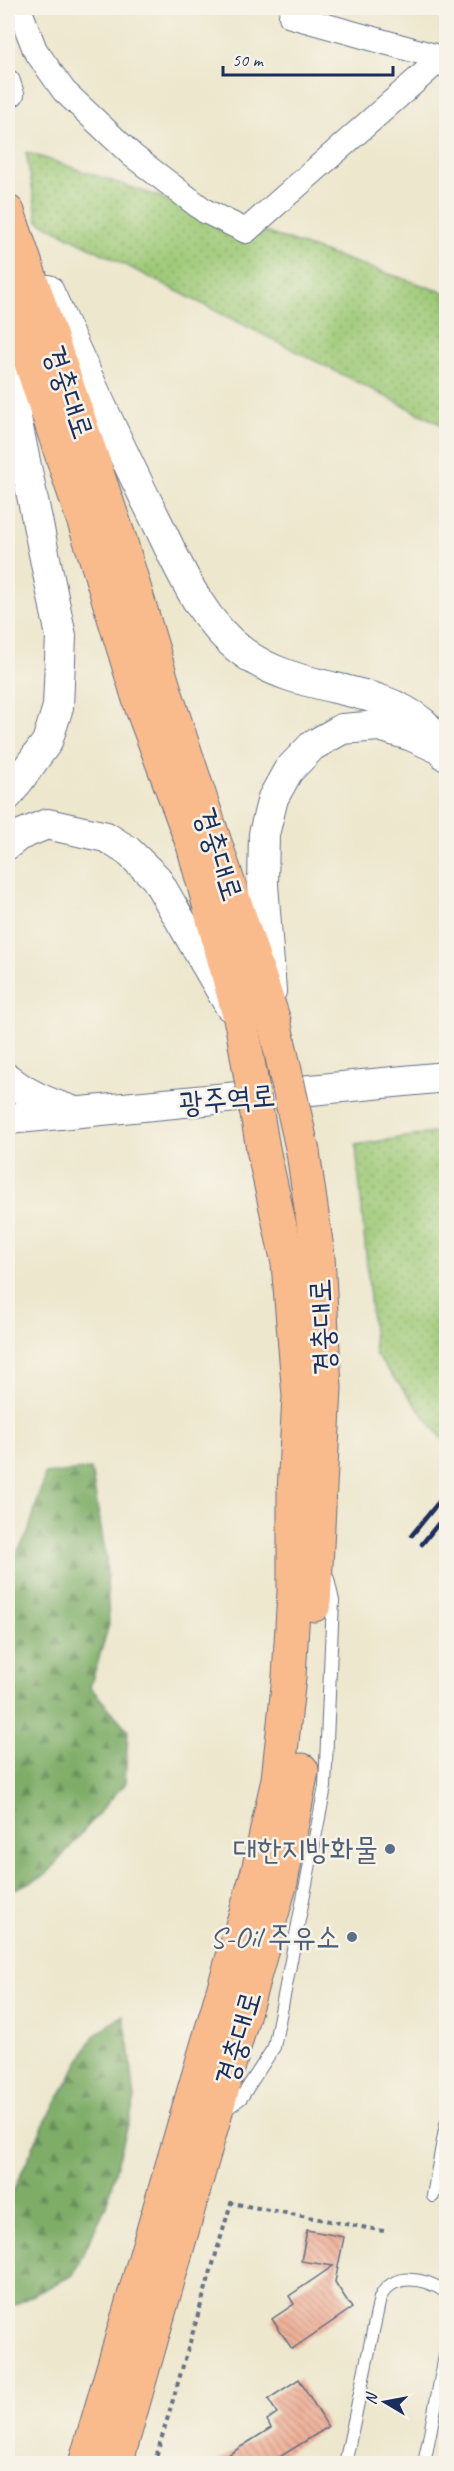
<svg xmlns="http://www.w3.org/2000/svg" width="454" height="2471" font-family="Caveat,'Poor Story',sans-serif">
  <defs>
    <pattern id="forest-firs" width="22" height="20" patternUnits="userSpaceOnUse" patternTransform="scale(1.5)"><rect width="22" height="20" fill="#7ead67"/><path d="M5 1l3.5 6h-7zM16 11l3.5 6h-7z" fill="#668d58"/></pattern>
    <pattern id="park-dots" width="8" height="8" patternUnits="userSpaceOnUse" patternTransform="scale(1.5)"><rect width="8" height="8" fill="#9dc976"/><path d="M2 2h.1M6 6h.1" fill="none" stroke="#7fa464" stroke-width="1.8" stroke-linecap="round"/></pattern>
    <pattern id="building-back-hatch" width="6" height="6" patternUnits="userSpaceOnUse" patternTransform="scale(1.5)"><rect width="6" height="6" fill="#efb199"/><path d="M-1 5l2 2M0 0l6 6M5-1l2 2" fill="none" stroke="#c19080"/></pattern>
  </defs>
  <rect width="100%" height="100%" fill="#f7f3e8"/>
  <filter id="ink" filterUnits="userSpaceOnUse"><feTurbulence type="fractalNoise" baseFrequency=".0167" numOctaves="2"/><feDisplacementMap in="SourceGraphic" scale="12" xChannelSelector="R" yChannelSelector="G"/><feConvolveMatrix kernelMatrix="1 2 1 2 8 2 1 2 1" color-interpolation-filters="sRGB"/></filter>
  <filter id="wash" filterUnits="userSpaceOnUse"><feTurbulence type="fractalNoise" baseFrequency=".008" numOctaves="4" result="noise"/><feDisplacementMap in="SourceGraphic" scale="24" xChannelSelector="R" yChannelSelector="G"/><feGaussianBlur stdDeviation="1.35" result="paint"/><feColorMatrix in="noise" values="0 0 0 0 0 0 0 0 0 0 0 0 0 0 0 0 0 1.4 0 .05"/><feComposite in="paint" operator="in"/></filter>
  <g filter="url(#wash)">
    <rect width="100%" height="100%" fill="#ede7cd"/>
    <g fill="url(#forest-firs)" stroke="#4c6e62" stroke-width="1.5">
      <path d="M91,1469l15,89 3,67 -19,62 38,43 -3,53 -79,92 -38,17v-324l20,-35 17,-59z"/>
      <path d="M123,2015l6,30 6,54 -29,107 -33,69 -65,33v-116l5,-1 30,-65 50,-89z"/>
    </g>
    <g fill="url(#park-dots)" stroke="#5c7c6a" stroke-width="1.5">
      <path d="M26,152l420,141v134l-408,-206z"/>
      <path d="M446,1131v312l-71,-89 -19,-209z"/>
    </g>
    <g id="blocks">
      <g fill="url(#building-back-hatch)">
        <path d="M307,2230l37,7 -9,45 17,26 -60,41 -20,-30 22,-15 -5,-8 44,-30 -32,-5z"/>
        <path d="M299,2379l29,48 -58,36h-55l56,-35 -4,-8 10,-7 -9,-14z"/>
      </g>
    </g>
  </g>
  <g filter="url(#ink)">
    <use href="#blocks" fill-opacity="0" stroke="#646f85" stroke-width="1.5"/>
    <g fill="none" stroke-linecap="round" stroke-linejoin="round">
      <defs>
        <g id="service">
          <path d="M224,2111l17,-13 33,-51 51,-260 8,-186 -5,-22"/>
          <path d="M433,2196l13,-72"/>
          <path d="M345,2464l35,-166c13,-27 45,-20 66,-6"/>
          <path d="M424,2464l22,-113"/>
        </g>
        <g id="minor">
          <path d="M19,8l16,42 29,41 69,65 72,55 41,20 200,-177"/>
          <path d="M291,16l151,42"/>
          <path d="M8,82l4,12"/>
        </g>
        <g id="tertiary">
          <path d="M48,290c35,77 70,155 108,230 23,47 44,100 87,132 55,42 131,30 180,71 9,8 16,22 23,33"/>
          <path d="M8,379l53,257 -3,71 -11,35 -39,53"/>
          <path d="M8,844l10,-8 29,-12 59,13 22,14 28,27 74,128"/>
          <path d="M271,991l-8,-106 1,-51 9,-36 15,-27 24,-25 30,-17 37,-3 33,10 24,11"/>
          <path d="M8,1079c18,15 39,24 62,31"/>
          <path d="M8,1119l438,-42"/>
        </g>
        <g id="primary">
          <path d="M8,212l112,328 45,151 109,330"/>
          <path d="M8,294l85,255 48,157 52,139 49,181"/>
          <path d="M303,1152l15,104 7,132 -11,217"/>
          <path d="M85,2464l173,-593 20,-92 11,-102 5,-85v-99l5,-97 -11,-133 -25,-114"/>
          <path d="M116,2464l165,-582 21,-112"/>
        </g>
      </defs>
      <use href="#service" stroke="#646f85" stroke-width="14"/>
      <use href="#minor" stroke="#646f85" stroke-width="26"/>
      <use href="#tertiary" stroke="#646f85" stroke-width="32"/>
      <use href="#primary" stroke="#646f85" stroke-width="35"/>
      <path stroke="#646f85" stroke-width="4" stroke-dasharray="4.5 4.5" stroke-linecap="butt" d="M154,2464l77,-261 153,28"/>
      <use href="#service" stroke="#fff" stroke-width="12"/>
      <use href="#minor" stroke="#fff" stroke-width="24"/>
      <use href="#tertiary" stroke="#fff" stroke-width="30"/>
      <use href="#primary" stroke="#fabb8c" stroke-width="33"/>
      <g stroke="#1b2f5e" stroke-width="4.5">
        <path d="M412,1535l34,-42"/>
        <path d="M422,1544l24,-30"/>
      </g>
      <defs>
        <g id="primary-bridge">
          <path d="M274,1021l29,131"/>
          <path d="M242,1026l21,123"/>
        </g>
      </defs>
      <use href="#primary-bridge" stroke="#646f85" stroke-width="35" stroke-linecap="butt"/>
      <use href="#primary-bridge" stroke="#fabb8c" stroke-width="33"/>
    </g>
  </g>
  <g fill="#5c6f8a" stroke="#f7f3e8" stroke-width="2">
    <circle cx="390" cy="1849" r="6"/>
    <circle cx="352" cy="1937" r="6"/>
  </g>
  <g text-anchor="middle" stroke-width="5" stroke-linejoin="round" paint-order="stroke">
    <g font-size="30" fill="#1b2f5e" stroke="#f7f3e8">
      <text transform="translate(69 392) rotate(71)" y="10">경충대로</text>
      <text transform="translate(219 854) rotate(72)" y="10">경충대로</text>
      <text transform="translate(227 1099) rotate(-5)" y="10">광주역로</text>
      <text transform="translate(322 1327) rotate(-93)" y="10">경충대로</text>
      <text transform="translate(238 2038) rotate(-74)" y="10">경충대로</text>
    </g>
    <g font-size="30" fill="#4e5e75" stroke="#f7f3e8" text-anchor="end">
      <text x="378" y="1859">대한지방화물</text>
      <text x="340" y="1947">S-Oil 주유소</text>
    </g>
  </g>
  <rect width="454" height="2471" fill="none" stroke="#f7f3e8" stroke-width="30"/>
  <g transform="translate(385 2402) rotate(280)" stroke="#f7f3e8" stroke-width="4.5" paint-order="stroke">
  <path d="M0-4.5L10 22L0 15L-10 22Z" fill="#1b2f5e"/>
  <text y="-9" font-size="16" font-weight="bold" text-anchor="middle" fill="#1b2f5e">N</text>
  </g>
  <path d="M223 66v9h170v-9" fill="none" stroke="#1b2f5e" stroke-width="3"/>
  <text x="232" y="66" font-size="18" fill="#1b2f5e" stroke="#f7f3e8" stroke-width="4.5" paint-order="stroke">50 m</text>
</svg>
